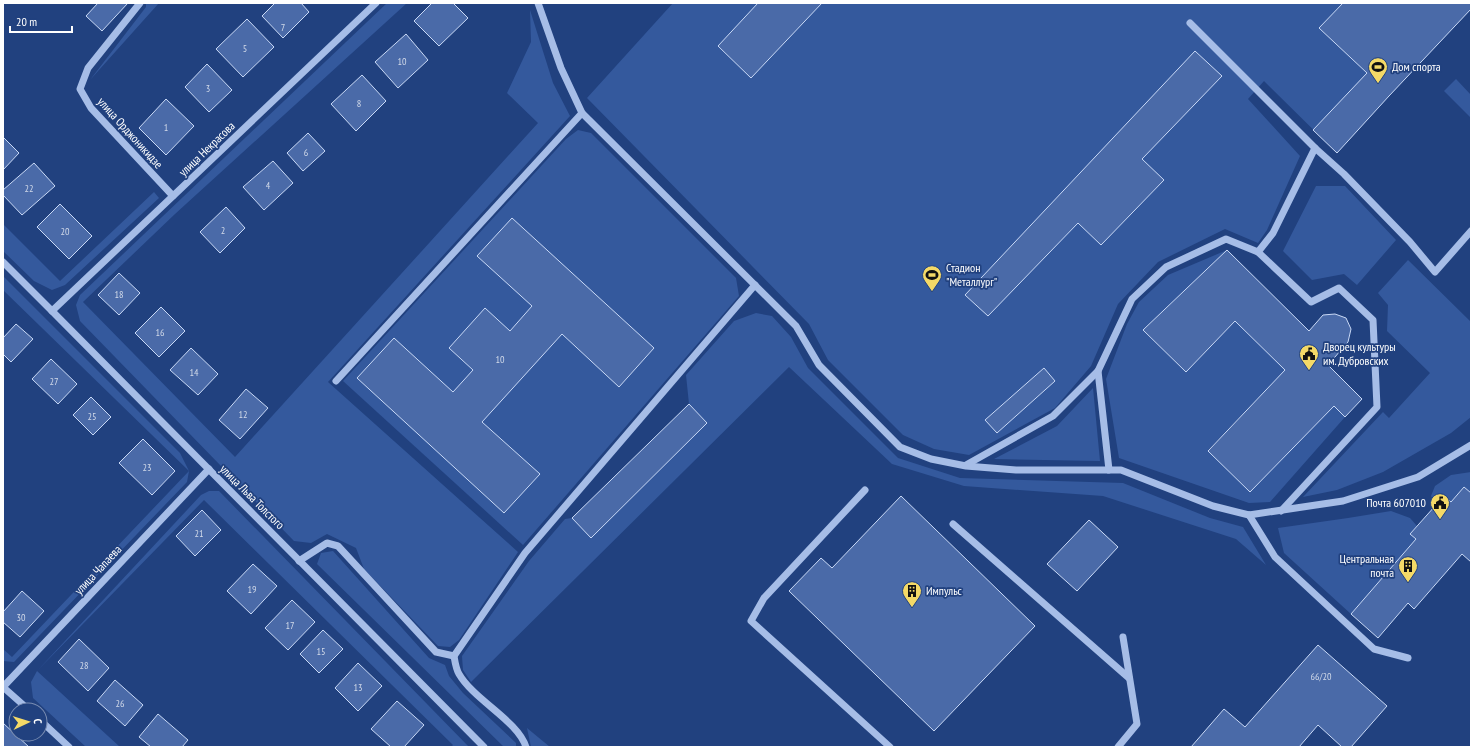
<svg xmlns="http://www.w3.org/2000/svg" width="1474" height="750" font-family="'PT Sans Narrow',sans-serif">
  <rect width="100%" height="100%" fill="#21417f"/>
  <g fill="#34599d">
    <path d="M146,3h13l-69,77 56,-73z"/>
    <path d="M387,3h20l-232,211 -92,88 152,155 303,-334 -31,-30 24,-51 -1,-32 23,73 17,33 -242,266 190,170 -59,88 -9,7 -12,-1 -74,-77 -8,-21 -29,-14 -16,9 -17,-2 -214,-220 -4,-16 4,-10z"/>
    <path d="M673,3h798v6l-82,87 -52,57 -73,-72 -16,18 52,57 -33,74 -9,13 -33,-14 -67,33 -40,42 -27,62 -36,42 -86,47 -35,-6 -31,-14 -75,-75 -19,-36 -222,-226z"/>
    <path d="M1456,79l15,16v23l-27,-27z"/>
    <path d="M578,130l13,3 145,145 3,18 -216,249 -180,-164 223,-242z"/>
    <path d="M1316,186h29l51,54 -39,45 -13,-11 -32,6 -29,-29z"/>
    <path d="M154,192l5,6 -94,87 -13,5 -18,-9 -31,-30v-27l57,57z"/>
    <path d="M1227,250l-84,80 43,42 49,-51 50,49 -77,80 42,42 84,-86 11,11 -75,85 -21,1 -130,-45 -13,-79 21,-55 12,-22 29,-27z"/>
    <path d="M1408,260l63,62v95l-20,16 -68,39 -46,18 -34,7 80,-85 6,6 41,-45 -43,-42 1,-26 -10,-12z"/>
    <path d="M3,276l177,177 9,18 -2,11 -173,180 -11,-1v-12l9,8 177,-186 -186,-181z"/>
    <path d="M756,313l16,3 19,21 17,31 90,90 62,20 163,5 87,35 33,9 23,38 -30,-26 -133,-43 -139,-10 -72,-22 -103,-97 -318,315 -8,-12 -1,-14 67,-95 36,-42 7,-1 19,19 116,-114 -18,-19 -3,-29 48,-54z"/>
    <path d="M1093,388l7,73 -106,-2 63,-33z"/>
    <path d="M1471,472v21l-7,-6 -13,15 -7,-6 -8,9 -5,-9 4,-10 16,-11z"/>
    <path d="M209,491h10l250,256h-18l2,-2 -249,-245 -167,171 83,76h-34l-53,-49 -2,-16 6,-11 164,-176z"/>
    <path d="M1391,511l19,7 7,8 -7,8 6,5 -65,75 -67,-61 -6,-25 70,-10z"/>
    <path d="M333,551l96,107 16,7 4,11 14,17 53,50v4h-12l-187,-183 4,-11z"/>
    <path d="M527,728l23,19h-19z"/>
  </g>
  <g fill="#4a6aa8" stroke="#c9d9f6">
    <path d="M98,3h30l-26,28 -16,-15z"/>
    <path d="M275,3h26l8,9 -26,26 -21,-22z"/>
    <path d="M432,3h21l15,15 -29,28 -25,-25z"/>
    <path d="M758,3h64l-71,75 -33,-32z"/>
    <path d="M1343,3h128v6l-82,87 -52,57 -24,-23 54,-57 -48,-45z"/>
    <path d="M247,19l27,28 -31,30 -27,-28z"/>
    <path d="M406,34l22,26 -30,28 -23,-26z"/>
    <path d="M1195,51l27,25 -80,83 22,21 -63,65 -23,-22 -90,93 -23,-21z"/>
    <path d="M207,64l25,26 -23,22 -24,-25z"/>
    <path d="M362,75l24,26 -30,30 -25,-27z"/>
    <path d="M166,99l28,27 -28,29 -27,-27z"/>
    <path d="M308,133l17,18 -22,20 -16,-18z"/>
    <path d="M3,137l16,16 -16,17z"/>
    <path d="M273,161l20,22 -29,27 -21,-23z"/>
    <path d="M34,163l21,23 -33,29 -19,-20v-5z"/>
    <path d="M60,204l32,32 -23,23 -32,-32z"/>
    <path d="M226,207l19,21 -25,25 -20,-21z"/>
    <path d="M512,218l142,130 -35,39 -57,-53 -80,88 58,52 -36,39 -147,-135 37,-40 59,54 20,-22 -24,-22 36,-40 25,23 22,-25 -55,-50z"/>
    <path d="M1227,250l82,81 14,-16 12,-1 11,4 5,11 -3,13 -20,23 34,34 -17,18 -11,-11 -84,86 -42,-41 77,-81 -50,-49 -49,51 -43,-42z"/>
    <path d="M119,273l21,20 -21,22 -21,-20z"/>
    <path d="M161,307l24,24 -26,26 -24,-24z"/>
    <path d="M16,324l17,15 -22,23 -8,-8v-16z"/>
    <path d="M191,348l27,26 -20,21 -28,-25z"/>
    <path d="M51,359l26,25 -19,20 -26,-25z"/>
    <path d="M1044,368l11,13 -58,52 -12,-13z"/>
    <path d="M246,389l22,19 -28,31 -21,-19z"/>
    <path d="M91,397l20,20 -18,18 -20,-20z"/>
    <path d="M689,404l18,19 -116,115 -19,-20z"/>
    <path d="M143,439l32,32 -23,24 -33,-32z"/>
    <path d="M1464,487l7,6v69l-9,-8 -48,55 -6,-6 -30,35 -27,-24 65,-75 -6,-5 34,-38 7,6z"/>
    <path d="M901,496l134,130 -101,105 -145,-140 32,-33 11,10z"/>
    <path d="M202,510l19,20 -26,26 -19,-20z"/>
    <path d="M1089,520l29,27 -41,44 -30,-27z"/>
    <path d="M253,564l24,22 -26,28 -24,-23z"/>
    <path d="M22,591l22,20 -24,26 -17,-15v-10z"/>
    <path d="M292,600l23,22 -27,28 -23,-22z"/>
    <path d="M323,630l20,19 -24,24 -19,-19z"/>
    <path d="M79,639l30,29 -21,23 -30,-29z"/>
    <path d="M1318,645l69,61 -36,41h-9l-24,-22 -19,22h-108l33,-38 21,18z"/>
    <path d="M358,663l24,23 -24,25 -23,-23z"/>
    <path d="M115,680l28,25 -18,21 -28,-25z"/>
    <path d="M397,701l27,24 -20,22h-13l-20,-18z"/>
    <path d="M158,714l30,26 -6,7h-31l-12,-10z"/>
    <path d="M3,723l26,24h-26z"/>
  </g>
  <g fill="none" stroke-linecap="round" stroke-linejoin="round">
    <g stroke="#a6bde7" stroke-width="7">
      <path d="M140,3l-52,65 -8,21 11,19 82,88"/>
      <path d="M538,3l23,65 21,45 214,213 23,39 81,82 31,12 35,7 50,4h105l92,36 36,9 94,-14 75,-24 53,-32"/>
      <path d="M1190,23l125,125 29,26 66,68 25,30 36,-41"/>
      <path d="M3,262l49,49 432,436"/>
      <path d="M52,311l324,-308"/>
      <path d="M336,381l246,-268"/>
      <path d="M966,465l87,-49 45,-45"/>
      <path d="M1109,470l-11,-99 34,-72 34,-32 60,-28 32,13"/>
      <path d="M865,490l-101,108 -13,23 139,126"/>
      <path d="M1281,511l96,-104 -4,-87 -34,-32 -28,14 -53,-50 15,-19 42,-85"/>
      <path d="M1249,515l26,42 99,92 34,9"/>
      <path d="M953,524l176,154"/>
      <path d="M299,561l28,-18 11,3 98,106 18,4 71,-103 230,-268"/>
      <path d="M454,656c1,6 2,13 5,18 15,26 59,47 67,73"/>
      <path d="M3,687l206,-218"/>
      <path d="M3,687l26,23"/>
      <path d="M40,720l29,27"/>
      <path d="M1118,747l19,-23 -14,-87"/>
    </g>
  </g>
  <defs>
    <symbol id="stadium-pin" viewBox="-11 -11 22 30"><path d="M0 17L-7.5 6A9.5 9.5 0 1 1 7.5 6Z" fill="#f4d967" stroke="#21417f"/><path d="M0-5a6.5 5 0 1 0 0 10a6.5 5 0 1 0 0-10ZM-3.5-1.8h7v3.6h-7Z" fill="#111"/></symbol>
    <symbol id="civic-pin" viewBox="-11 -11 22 30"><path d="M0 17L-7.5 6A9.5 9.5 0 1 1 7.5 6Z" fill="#f4d967" stroke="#21417f"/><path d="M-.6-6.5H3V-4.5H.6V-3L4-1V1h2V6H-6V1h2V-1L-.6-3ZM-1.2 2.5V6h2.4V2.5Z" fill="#111"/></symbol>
    <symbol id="building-pin" viewBox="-11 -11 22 30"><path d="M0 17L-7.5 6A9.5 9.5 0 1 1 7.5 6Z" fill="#f4d967" stroke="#21417f"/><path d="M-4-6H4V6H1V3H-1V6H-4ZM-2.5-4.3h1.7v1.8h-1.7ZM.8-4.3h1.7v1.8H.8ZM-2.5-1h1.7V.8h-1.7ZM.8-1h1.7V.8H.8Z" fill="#111"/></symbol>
  </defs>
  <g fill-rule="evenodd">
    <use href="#stadium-pin" x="1367" y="56" width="22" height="30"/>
    <use href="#stadium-pin" x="921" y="264" width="22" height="30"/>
    <use href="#civic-pin" x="1298" y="343" width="22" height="30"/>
    <use href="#civic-pin" x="1429" y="492" width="22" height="30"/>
    <use href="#building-pin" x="1397" y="555" width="22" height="30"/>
    <use href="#building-pin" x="901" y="580" width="22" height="30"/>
  </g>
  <g text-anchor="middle" stroke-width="3.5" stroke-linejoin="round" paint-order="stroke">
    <g font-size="10" fill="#d2dae9">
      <text x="283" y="31">7</text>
      <text x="245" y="52">5</text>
      <text x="402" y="65">10</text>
      <text x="208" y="92">3</text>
      <text x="359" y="107">8</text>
      <text x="166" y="131">1</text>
      <text x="306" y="156">6</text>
      <text x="268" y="189">4</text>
      <text x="29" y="192">22</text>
      <text x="223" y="234">2</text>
      <text x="65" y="235">20</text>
      <text x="119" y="298">18</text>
      <text x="160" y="336">16</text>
      <text x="500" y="363">10</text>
      <text x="194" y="376">14</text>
      <text x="54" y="385">27</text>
      <text x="243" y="418">12</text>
      <text x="92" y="420">25</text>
      <text x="147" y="471">23</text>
      <text x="199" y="537">21</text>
      <text x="252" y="593">19</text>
      <text x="21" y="621">30</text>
      <text x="290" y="629">17</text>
      <text x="321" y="655">15</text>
      <text x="84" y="669">28</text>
      <text x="1321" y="680">66/20</text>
      <text x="358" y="691">13</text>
      <text x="120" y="707">26</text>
    </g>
    <g font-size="12" fill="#fff" stroke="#21417f" text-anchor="start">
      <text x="1392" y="71">Дом спорта</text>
      <text x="946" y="272">Стадион<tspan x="946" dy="14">"Металлург"</tspan></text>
      <text x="1323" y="351">Дворец культуры<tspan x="1323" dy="14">им. Дубровских</tspan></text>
      <text x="1426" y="507" text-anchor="end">Почта 607010</text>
      <text x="1394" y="563" text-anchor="end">Центральная<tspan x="1394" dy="14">почта</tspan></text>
      <text x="926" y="595">Импульс</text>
    </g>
    <g font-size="12" fill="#fff" stroke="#21417f">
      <text transform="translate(130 133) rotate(48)" y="4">улица Орджоникидзе</text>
      <text transform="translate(207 149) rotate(-44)" y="4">улица Некрасова</text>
      <text transform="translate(252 497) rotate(45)" y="4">улица Льва Толстого</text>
      <text transform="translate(98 570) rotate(-47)" y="4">улица Чапаева</text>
    </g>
  </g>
  <rect width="1474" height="750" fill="none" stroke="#ffffff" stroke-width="8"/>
  <g transform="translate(28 722) rotate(86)"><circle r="19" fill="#21417f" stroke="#7a8db2"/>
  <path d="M0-3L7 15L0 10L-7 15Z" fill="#f4d967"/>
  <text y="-6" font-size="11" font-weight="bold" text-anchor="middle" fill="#ffffff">С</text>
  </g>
  <path d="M10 26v6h62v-6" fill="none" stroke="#ffffff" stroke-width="2"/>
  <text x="16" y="26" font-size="12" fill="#ffffff" stroke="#21417f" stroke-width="3" paint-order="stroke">20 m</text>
</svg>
